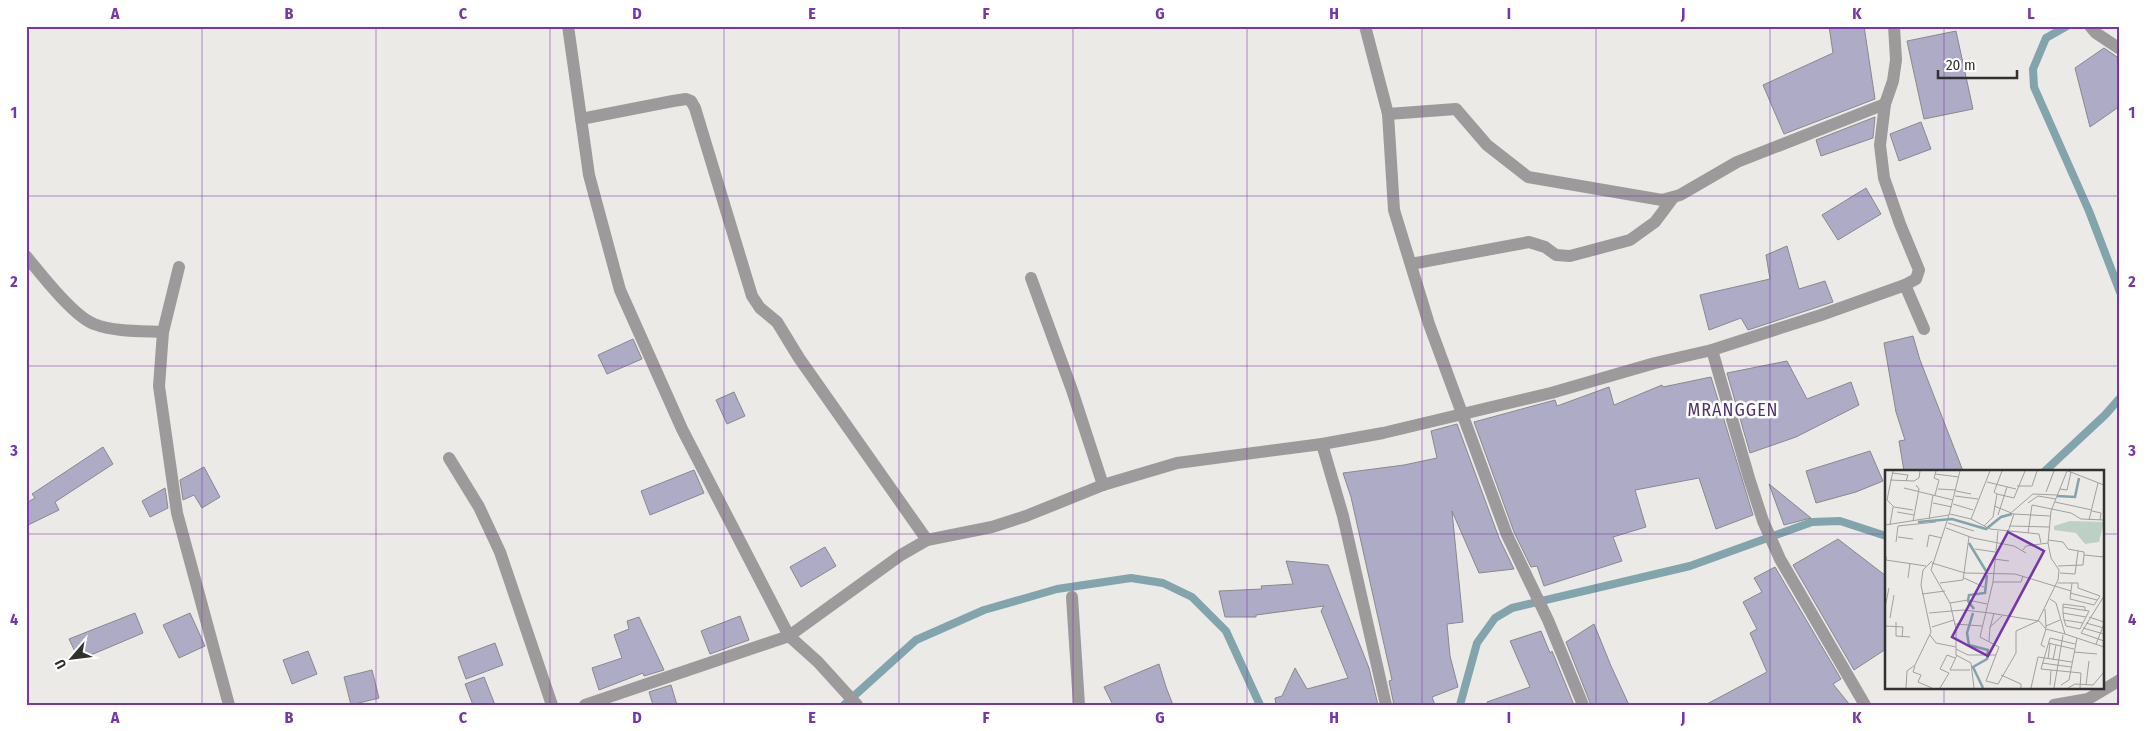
<svg xmlns="http://www.w3.org/2000/svg" width="2146" height="731" font-family="'Fira Sans Condensed',sans-serif">
  <rect width="100%" height="100%" fill="#ebeae7"/>
  <g fill="none" stroke-linecap="round" stroke-linejoin="round">
    <g stroke="#81a4ad" stroke-width="8">
      <path d="M2067,26l-21,12 -13,31 1,18 55,124 31,81"/>
      <path d="M2045,471l60,-56 15,-17"/>
      <path d="M844,705l72,-65 68,-30 73,-21 74,-11 32,5 29,14 34,34 34,74"/>
      <path d="M1460,705l17,-62 18,-25 17,-10 178,-42 122,-44 28,-1 46,15"/>
    </g>
  </g>
  <g fill="#aeabc7" stroke="#89898c">
    <path d="M1829,26h35l11,73 -91,35 -21,-49 70,-32z"/>
    <path d="M1956,31l17,78 -49,10 -17,-78z"/>
    <path d="M2104,48l16,11v47l-30,21 -15,-59z"/>
    <path d="M1875,117l-2,21 -52,18 -5,-16z"/>
    <path d="M1921,122l10,27 -32,12 -9,-27z"/>
    <path d="M1866,188l15,26 -43,26 -16,-25z"/>
    <path d="M1787,246l12,43 26,-8 8,21 -85,28 -7,-12 -32,12 -9,-35 70,-16 -4,-24z"/>
    <path d="M1913,336l7,24 43,111h-59l-5,-30 6,-1 -9,-28 -12,-69z"/>
    <path d="M633,339l9,20 -35,15 -9,-19z"/>
    <path d="M1787,361l20,38 44,-17 8,23 -63,32 -46,16 -23,-80z"/>
    <path d="M1711,377l42,138 -37,14 -17,-51 -64,12 11,37 -33,10 9,24 -78,25 -7,-20 -6,1 -17,-35 -40,-110 81,-22 2,6 52,-19 5,18 48,-20 1,2z"/>
    <path d="M734,392l11,24 -18,8 -11,-24z"/>
    <path d="M1457,424l42,114 15,31 -35,4 -27,-62 11,111 -16,2 3,32 8,31 -26,10 3,8h-41l-5,-24 3,-1 -41,-183 -8,-24 61,-8 33,-7 -6,-27z"/>
    <path d="M103,447l10,17 -58,38 4,8 -33,16v-23l9,-5 -3,-4z"/>
    <path d="M1870,451l13,30 -27,11 -40,11 -10,-32z"/>
    <path d="M204,467l16,30 -18,11 -8,-13 -11,5 -3,-20z"/>
    <path d="M694,470l10,23 -54,22 -9,-24z"/>
    <path d="M1769,484l42,34 -27,7z"/>
    <path d="M165,488l3,20 -18,9 -8,-16z"/>
    <path d="M1838,539l48,37v73l-32,21 -61,-105z"/>
    <path d="M825,547l11,19 -35,21 -11,-20z"/>
    <path d="M1286,561l42,4 41,103 9,37h-102l-1,-7 7,-2 13,-28 12,21 41,-11 -27,-67 3,-5 -68,9v2h-31l-6,-26 43,-2 -1,-3 32,-2z"/>
    <path d="M1775,567l66,112 -8,5 17,21h-145l62,-33 -17,-39 7,-4 -14,-27 19,-10 -8,-14z"/>
    <path d="M135,613l8,20 -64,27 -10,-21z"/>
    <path d="M190,613l15,33 -26,12 -16,-33z"/>
    <path d="M740,616l9,24 -39,14 -9,-23z"/>
    <path d="M639,617l25,53 -20,6 -1,-3 -44,17 -7,-22 30,-10 -8,-23 15,-6 -2,-8z"/>
    <path d="M1594,624l17,42 18,39h-38l-25,-63z"/>
    <path d="M1541,631l9,22 2,-2 22,54h-86l-1,-3 43,-15 -20,-46z"/>
    <path d="M495,643l8,22 -37,14 -8,-22z"/>
    <path d="M308,651l9,23 -25,10 -9,-24z"/>
    <path d="M1159,664l7,23 7,18h-60l-9,-18z"/>
    <path d="M372,670l7,28 -28,7 -7,-28z"/>
    <path d="M484,677l11,28h-22l-8,-21z"/>
    <path d="M671,685l6,20h-24l-4,-13z"/>
  </g>
  <g fill="none" stroke-linecap="round" stroke-linejoin="round">
    <g stroke="#9c9a9a" stroke-width="12">
      <path d="M568,26l21,149 31,115 62,139 107,207 29,26 39,43"/>
      <path d="M1365,26l23,88 6,96 35,114 78,211 41,85 35,85"/>
      <path d="M2090,26l6,7 24,16"/>
      <path d="M1388,114l68,-5 31,36 41,32 134,23 18,-5 57,-33 148,-58"/>
      <path d="M581,119l92,-18 13,-2 5,2 4,7 57,188 8,12 17,14 22,36 128,182"/>
      <path d="M26,256c14,17 48,61 68,68 21,8 46,7 69,8"/>
      <path d="M1411,264l118,-22 16,5 11,8 14,1 60,-16 25,-18 18,-24"/>
      <path d="M179,267l-16,65 -4,54 18,127 52,192"/>
      <path d="M1031,278l41,112 31,95"/>
      <path d="M1905,285l19,44"/>
      <path d="M1712,350l37,128 14,43 17,38 85,146"/>
      <path d="M1322,444l21,72 43,189"/>
      <path d="M449,458l30,49 21,45 52,153"/>
      <path d="M1072,597l7,108"/>
      <path d="M585,705l204,-69 112,-81 26,-15 65,-13 34,-11 77,-31 74,-22 145,-19 61,-11 168,-40 104,-30 57,-13 109,-35 84,-30 11,-6 3,-9 -19,-46 -16,-46 -4,-33 5,-41 8,-23 3,-21 -2,-34"/>
      <path d="M2054,705l34,-6 32,-19"/>
    </g>
  </g>
  <path fill="none" stroke="#7636aa" stroke-width="1" stroke-opacity="0.55" d="M202,26v679M376,26v679M550,26v679M724,26v679M899,26v679M1073,26v679M1247,26v679M1422,26v679M1596,26v679M1770,26v679M1944,26v445M26,196h2094M26,366h2094M26,534h1860M2102,534h18M1944,687v18"/>
  <g text-anchor="middle" stroke-width="5" stroke-linejoin="round" paint-order="stroke">
    <g font-size="18" letter-spacing="1" fill="#4f326c" stroke="#fff">
      <text x="1733" y="416">MRANGGEN</text>
    </g>
  </g>
  <g transform="translate(1885 470)">
    <rect width="219" height="219" fill="#ebeae7"/>
    <path d="M185,51l34,1 -5,20 -14,2 -9,-11 -22,-3v-4z" fill="#bdd0c5"/>
    <path fill="none" stroke="#81a4ad" stroke-width="2.5" d="M172,26l18,1 4,-19M33,52l34,-3 34,10 15,-12 11,-3M84,73l17,28M89,139l-6,-8 1,-6 16,-2 2,-18M88,143l-6,20 2,12 19,5 -1,9 -14,8 10,21"/>
    <path fill="none" stroke="#a1a09e" stroke-width="1" d="M8,1l-6,29 7,7 19,3M183,1l36,14M7,3l16,2 -2,6M50,4l24,3M5,10l24,1 5,-3 1,-7M102,12l29,7M132,16h15l5,-15M19,18l49,12M53,19l18,1M175,19l7,1 4,-18M71,21l15,3M161,22l8,-21M112,24l17,4 11,-27M50,25l4,-15 -5,-2 2,-7M70,26l23,3M170,32l37,8M48,33l19,4M143,33l10,-7 18,3M68,34l20,6M109,36l20,8 36,2M207,41l9,2 -1,7M12,42l17,3M127,42l21,-18 24,1M65,44l21,5 19,10 49,5 2,9M64,45l-18,55 19,33 6,26v26l15,8 3,25M113,45l9,-28M44,49l4,-24M86,49l19,-48M204,50l9,-37M28,51l6,-32 -3,-4M63,53l26,8M0,55l64,-10 11,-44M5,55l3,-18M13,56l38,-4M99,56l9,-9 4,-23 -3,-2 8,-21M124,56l41,1M61,58l27,10 41,8 12,7M113,61l-5,51 -13,55 19,10 -13,34 12,3 18,-31v-22l22,-10 20,-41 1,-10 -8,-12 -3,-15 3,-32 16,-40M123,62l6,-18M143,63l4,-28 39,8 10,6 23,1M13,67l15,2M163,70l15,2 5,7 16,3v3M11,72l2,-16M42,77l2,-12 13,3M90,79l20,3M138,80l3,-4 22,-3M1,86v4l40,6M109,89l15,2M47,93l33,10 50,1 56,17M173,96l25,-1 1,-10 20,2M175,103l15,1 3,-23M23,108l2,-15M79,108l22,10M108,112h28l2,-6M55,113l23,-3 6,-43M173,113h20v5l22,8 -6,9 -24,-6 2,-16M185,123l27,7M37,124l23,-3M219,126l-23,37 23,8M165,129l6,4 9,31 39,13M65,133l18,-3 19,4M0,137l4,-19M178,137l26,4 -3,6M160,139l1,19M44,143l34,-3 27,3 49,8 7,8 19,5M178,143l23,4 -6,12 -14,-3 -2,-6 -1,-7v-9l22,3v4M204,147l15,5M5,148l4,-23M179,150l19,3M11,152v14l14,1M201,153l18,5M70,154l27,2M0,156l18,1 -1,10M161,156l14,-6M47,157l22,-7M105,158l4,-15M198,158l21,6M45,165l6,8 20,4M104,171l1,-14 12,-11M163,173l26,6M190,174l-25,-6 -9,31 40,4 -1,15M211,174l8,-20M160,177l-4,-2 5,-16M71,179l12,6h28M189,182l23,2M72,185l-7,15h20M163,189l2,-16M168,190l3,-15M157,193l29,4M30,196l-2,6 8,3 -3,7 14,6M64,203l-9,-4 7,-14 8,3M116,205l20,9v4M165,215l1,-15M176,215l8,-5 8,-42M201,215l3,-24M21,218l1,-17 8,-6 16,-33 -10,-47 2,-15 9,-9M55,218l9,-15M146,218l7,-31 34,5M169,218l9,-53M183,218l7,-4 18,1 11,-13"/>
    <path fill="#7636aa" fill-opacity="0.15" stroke="#7636aa" stroke-width="2.5" d="M123,62l36,19 -56,105 -36,-19z"/>
    <rect width="219" height="219" fill="none" stroke="#313130" stroke-width="2.5"/>
  </g>
  <rect width="2146" height="731" fill="none" stroke="#ffffff" stroke-width="55"/>
  <g transform="translate(72 658) rotate(242)" stroke="#ffffff" stroke-width="4" paint-order="stroke">
  <path d="M0-4L9 19L0 12L-9 19Z" fill="#313130"/>
  <text y="-8" font-size="14" font-weight="bold" text-anchor="middle" fill="#313130">U</text>
  </g>
  <path d="M1938 70v8h79v-8" fill="none" stroke="#313130" stroke-width="2.5"/>
  <text x="1946" y="70" font-size="15" fill="#313130" stroke="#ffffff" stroke-width="4" paint-order="stroke">20 m</text>
  <rect x="28" y="28" width="2090" height="676" fill="none" stroke="#7636aa" stroke-width="2"/>
  <g font-size="16" text-anchor="middle" font-weight="bold" fill="#7636aa">
    <text x="115" y="19">A</text>
    <text x="289" y="19">B</text>
    <text x="463" y="19">C</text>
    <text x="637" y="19">D</text>
    <text x="812" y="19">E</text>
    <text x="986" y="19">F</text>
    <text x="1160" y="19">G</text>
    <text x="1334" y="19">H</text>
    <text x="1509" y="19">I</text>
    <text x="1683" y="19">J</text>
    <text x="1857" y="19">K</text>
    <text x="2031" y="19">L</text>
    <text x="14" y="118">1</text>
    <text x="2132" y="118">1</text>
    <text x="14" y="287">2</text>
    <text x="2132" y="287">2</text>
    <text x="14" y="456">3</text>
    <text x="2132" y="456">3</text>
    <text x="14" y="625">4</text>
    <text x="2132" y="625">4</text>
    <text x="115" y="723">A</text>
    <text x="289" y="723">B</text>
    <text x="463" y="723">C</text>
    <text x="637" y="723">D</text>
    <text x="812" y="723">E</text>
    <text x="986" y="723">F</text>
    <text x="1160" y="723">G</text>
    <text x="1334" y="723">H</text>
    <text x="1509" y="723">I</text>
    <text x="1683" y="723">J</text>
    <text x="1857" y="723">K</text>
    <text x="2031" y="723">L</text>
  </g>
</svg>
